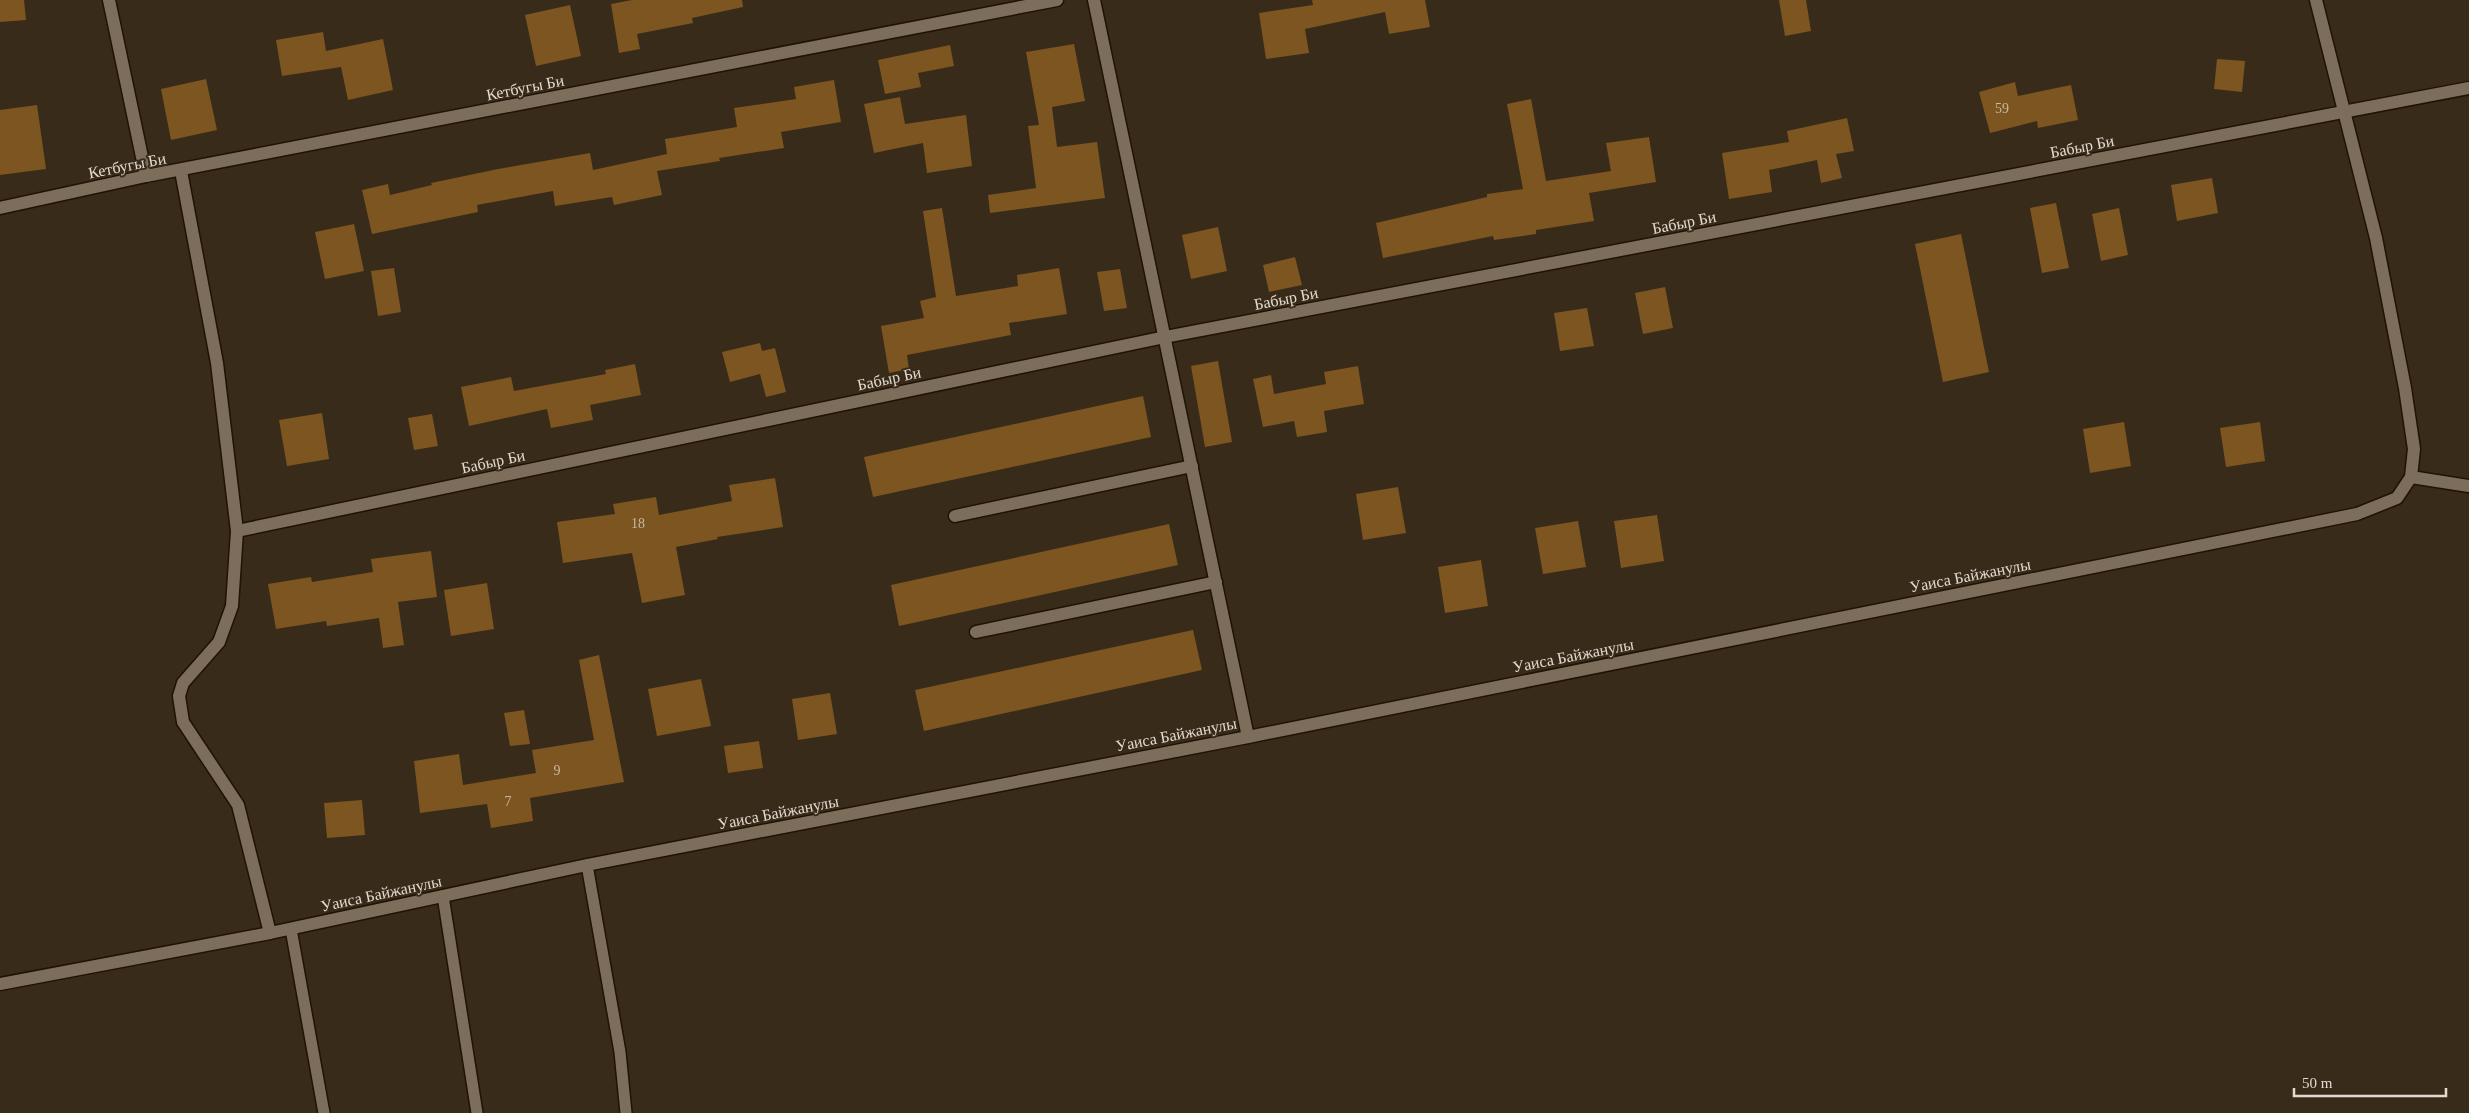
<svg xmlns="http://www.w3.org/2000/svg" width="2469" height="1113" font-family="'Times New Roman',serif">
  <rect width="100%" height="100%" fill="#382b1a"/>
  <g fill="#7c5520">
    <path d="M0,0h24l2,20 -26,2z"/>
    <path d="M632,0h110l1,7 -51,11 1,5 -56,11 3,15 -21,4 -8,-49z"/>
    <path d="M1312,0h113l5,27 -41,7 -4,-22 -80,17 4,24 -43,6 -7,-46 54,-8z"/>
    <path d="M1779,0h27l5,31 -26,5z"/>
    <path d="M570,5l11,51 -45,10 -11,-51z"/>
    <path d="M323,32l3,19 57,-12 10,51 -45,10 -7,-33 -59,9 -6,-36z"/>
    <path d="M1074,44l11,57 -33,6 5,40 40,-5 8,56 -115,15 -2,-18 48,-7 -8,-62 11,-1 -13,-73z"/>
    <path d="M950,45l4,21 -36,7 3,14 -36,7 -7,-34z"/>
    <path d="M2217,59l28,2 -3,31 -28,-3z"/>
    <path d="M206,79l11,51 -46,10 -10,-51z"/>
    <path d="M834,80l7,42 -60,10 3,16 -65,10 1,3 -63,10 5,24 -48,10 -2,-8 -57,9 -2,-15 -76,14 1,7 -106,22 -10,-44 26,-6 2,11 42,-10 -1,-2 67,-14 92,-16 3,17 74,-16 -2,-15 72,-12 -3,-19 62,-9 -2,-12z"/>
    <path d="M2015,82l3,14 53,-11 7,35 -40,8 -1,-7 -47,12 -11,-41z"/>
    <path d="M900,97l5,27 61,-9 6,51 -45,7 -4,-30 -49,10 -10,-49z"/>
    <path d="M1531,99l15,82 65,-10 -5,-28 43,-6 7,45 -67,11 5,28 -58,9v4l-42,6 -1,-4 -110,22 -7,-35 111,-26v-3l36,-5 -16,-85z"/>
    <path d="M37,105l9,64 -46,6v-65z"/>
    <path d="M1847,118l7,33 -18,3 6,24 -21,5 -4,-23 -48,10 3,22 -43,7 -7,-46 67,-11 -2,-11z"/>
    <path d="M2212,178l6,35 -41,8 -6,-36z"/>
    <path d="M2056,203l13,65 -27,5 -12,-65z"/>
    <path d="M942,208l14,88 62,-10 -1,-11 42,-7 8,46 -58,9 2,12 -104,20 2,14 -20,4 -8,-47 43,-8 -4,-17 16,-4 -13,-86z"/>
    <path d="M2119,208l9,47 -27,6 -9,-47z"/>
    <path d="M354,224l10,47 -39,8 -10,-47z"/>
    <path d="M1218,227l9,44 -36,8 -9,-44z"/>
    <path d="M1961,234l28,138 -46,10 -28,-138z"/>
    <path d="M1295,257l7,28 -33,7 -6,-27z"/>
    <path d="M394,268l7,44 -23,4 -7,-45z"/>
    <path d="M1120,269l7,39 -23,3 -7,-39z"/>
    <path d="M1665,287l8,41 -30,6 -8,-41z"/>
    <path d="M1587,308l7,38 -34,5 -6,-38z"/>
    <path d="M760,343l2,8 13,-3 11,44 -20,5 -6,-23 -30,8 -8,-30z"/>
    <path d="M1218,361l14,81 -27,5 -14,-81z"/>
    <path d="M635,364l6,31 -51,10 3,15 -42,8 -4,-19 -78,17 -8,-39 50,-10 3,14 92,-17 -1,-4z"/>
    <path d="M1358,366l6,38 -40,7 3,21 -30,5 -3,-16 -31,6 -10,-48 18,-4 3,19 52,-10 -2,-12z"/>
    <path d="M1143,396l8,41 -278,60 -9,-40z"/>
    <path d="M322,413l7,46 -42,7 -8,-46z"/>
    <path d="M432,414l6,32 -24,4 -6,-32z"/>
    <path d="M2124,422l7,44 -41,7 -7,-44z"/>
    <path d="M2260,422l5,39 -39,6 -6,-39z"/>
    <path d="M775,478l8,49 -66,10 1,2 -42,8 9,48 -43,8 -10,-50 -69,10 -6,-41 58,-8 -2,-10 43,-7 3,18 73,-14 -3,-16z"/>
    <path d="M1398,487l8,46 -43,7 -7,-46z"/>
    <path d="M1657,515l7,46 -43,7 -7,-47z"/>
    <path d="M1578,521l8,46 -43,7 -8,-46z"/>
    <path d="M1169,524l9,41 -279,61 -8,-41z"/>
    <path d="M431,551l6,46 -39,5 6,43 -21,3 -4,-30 -52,8 -1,-5 -50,8 -8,-45 43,-7 1,5 61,-10 -2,-13z"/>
    <path d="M1481,560l7,46 -43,7 -7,-46z"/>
    <path d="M487,583l7,46 -43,7 -7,-46z"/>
    <path d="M1193,630l9,40 -278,61 -9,-41z"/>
    <path d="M599,655l25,127 -94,16 3,23 -42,7 -4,-24 -67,9 -6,-52 45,-7 4,31 73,-12 -4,-23 62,-10 -15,-80z"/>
    <path d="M701,679l10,47 -54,10 -9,-47z"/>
    <path d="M830,693l7,41 -39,6 -6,-41z"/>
    <path d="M524,710l6,34 -20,2 -6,-33z"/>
    <path d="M759,741l4,27 -35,5 -4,-27z"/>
    <path d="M362,800l3,35 -38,3 -3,-35z"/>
  </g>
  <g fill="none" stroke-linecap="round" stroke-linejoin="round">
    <defs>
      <g id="lane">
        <path d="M587,865l33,187 6,61"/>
        <path d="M443,896l34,217"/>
        <path d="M291,929l33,184"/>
      </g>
      <g id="street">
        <path d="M109,0l37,176"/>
        <path d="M1094,0l154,737"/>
        <path d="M181,171l36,192 20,168 -5,75 -13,36 -36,41 -4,13 4,26 55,83 32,128"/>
        <path d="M0,208l146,-32 911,-176"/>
        <path d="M2411,477l58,9"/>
        <path d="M955,516l237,-50"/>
        <path d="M237,531l928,-194 1304,-249"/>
        <path d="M976,632l240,-50"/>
        <path d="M0,984l270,-51 317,-68 661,-128 1109,-223 40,-16 14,-21 3,-28 -9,-61 -29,-150 -60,-238"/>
      </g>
    </defs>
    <use href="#lane" stroke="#1f1304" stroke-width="14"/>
    <use href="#street" stroke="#1f1304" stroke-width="15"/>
    <use href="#lane" stroke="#7d6d5b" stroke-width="11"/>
    <use href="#street" stroke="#7d6d5b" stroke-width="12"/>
  </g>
  <g text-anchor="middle" stroke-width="4" stroke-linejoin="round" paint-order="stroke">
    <g font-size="14" fill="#c8b8a3">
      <text x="2002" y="113">59</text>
      <text x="638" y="528">18</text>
      <text x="557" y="775">9</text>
      <text x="508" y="806">7</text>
    </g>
    <g font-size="16" fill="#e2d9cf" stroke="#382b1a">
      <text transform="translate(525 87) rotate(-11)" y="6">Кетбугы Би</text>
      <text transform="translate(2082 146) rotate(-11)" y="6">Бабыр Би</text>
      <text transform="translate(127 165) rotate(-11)" y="6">Кетбугы Би</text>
      <text transform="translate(1684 222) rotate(-11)" y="6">Бабыр Би</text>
      <text transform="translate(1286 298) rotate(-11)" y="6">Бабыр Би</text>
      <text transform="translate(889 378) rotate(-12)" y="6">Бабыр Би</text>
      <text transform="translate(493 461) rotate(-12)" y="6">Бабыр Би</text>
      <text transform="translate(1970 575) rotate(-11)" y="6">Уаиса Байжанулы</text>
      <text transform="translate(1573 655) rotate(-11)" y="6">Уаиса Байжанулы</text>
      <text transform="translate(1176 734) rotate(-11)" y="6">Уаиса Байжанулы</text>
      <text transform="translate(778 812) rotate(-11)" y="6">Уаиса Байжанулы</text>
      <text transform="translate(381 893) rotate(-12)" y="6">Уаиса Байжанулы</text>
    </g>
  </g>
  <path d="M2294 1088v8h152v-8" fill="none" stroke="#e2d9cf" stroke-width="2.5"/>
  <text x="2302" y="1088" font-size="15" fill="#e2d9cf" stroke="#382b1a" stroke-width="4" paint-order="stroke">50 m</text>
</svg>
